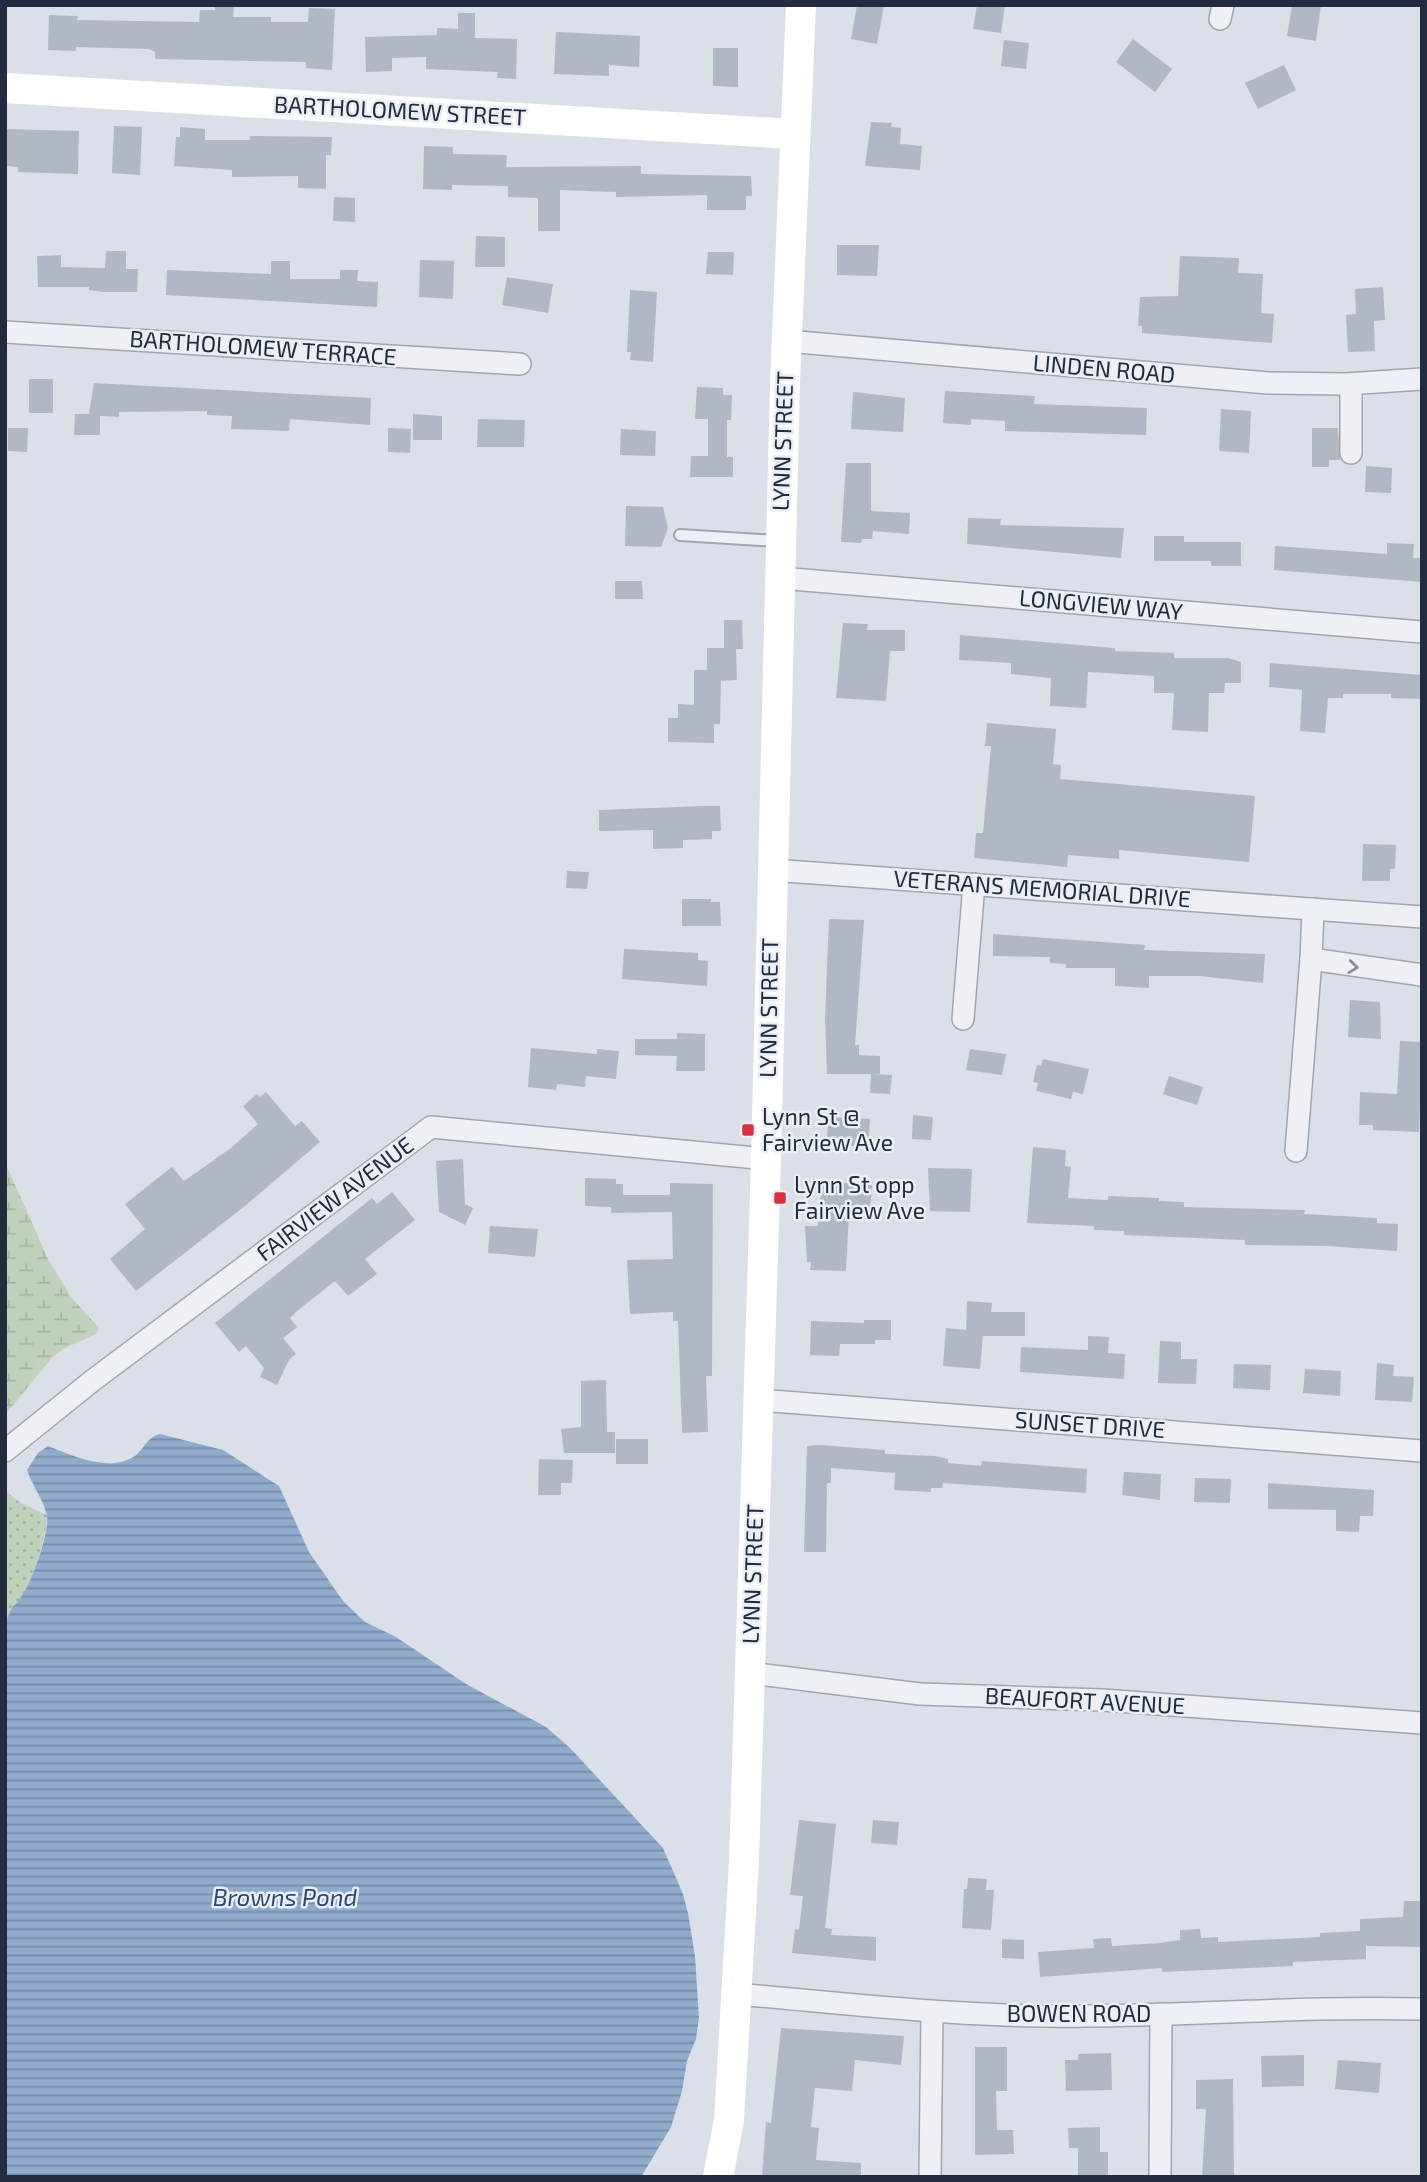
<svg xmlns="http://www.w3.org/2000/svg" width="1427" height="2182" font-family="'Exo 2',sans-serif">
  <defs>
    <pattern id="wetland-marsh" width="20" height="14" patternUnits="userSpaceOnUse" patternTransform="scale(1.75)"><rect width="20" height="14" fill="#c0d2bb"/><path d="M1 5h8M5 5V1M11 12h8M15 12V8" fill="none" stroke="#a5b4a2"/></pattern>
    <pattern id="park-dots" width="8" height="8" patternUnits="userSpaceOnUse" patternTransform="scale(1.75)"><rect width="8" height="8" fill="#c0d2bb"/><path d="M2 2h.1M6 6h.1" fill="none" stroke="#a5b4a2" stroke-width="1.8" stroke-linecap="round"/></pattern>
    <pattern id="water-rules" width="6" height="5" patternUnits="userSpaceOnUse" patternTransform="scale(1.75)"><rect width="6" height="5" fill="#91abcc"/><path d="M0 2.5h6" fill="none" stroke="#768ba7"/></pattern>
  </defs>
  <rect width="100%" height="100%" fill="#dbdfe7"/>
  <path fill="url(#wetland-marsh)" d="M5,1162l43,97 23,38 28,31 -3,6 -33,15 -12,10 -46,56z"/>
  <path fill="url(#park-dots)" d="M5,1491l16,12 26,12c0,20 -17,84 -35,92l-7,17z"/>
  <path fill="url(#water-rules)" d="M160,1434l63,16 56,36 30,66 34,49 22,21 31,15 70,47 80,43 24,21 93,100 20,46 5,19 7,43 4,62 -3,21 -9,22 -5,30 -11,36 -30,50h-636v-553l7,-17c15,-7 38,-74 35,-91 -3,-15 -15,-31 -20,-46l11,-17 10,-7c25,10 62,27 87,10 10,-8 11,-18 25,-22z"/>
  <g fill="#b1b8c4">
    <path d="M215,5h19l-1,12h38v5h37l1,-14 26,1 -3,61 -26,-2v-6l-151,-3v-7l-6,-3 -73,-2v4l-28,-1 1,-35 29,1 -1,4 122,2 1,-12h15z"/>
    <path d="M857,5h27l-7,39 -26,-5z"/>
    <path d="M977,5h28l-4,28 -28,-4z"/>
    <path d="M1292,5h29l-5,36 -29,-5z"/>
    <path d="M458,13h17v25l42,1 -1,40 -19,-1 1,-6 -72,-3v-12l-34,1v13l-26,1 -1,-35 72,-2v-7l21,1z"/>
    <path d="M556,32l84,4 -1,31 -30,-2v11l-55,-2z"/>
    <path d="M1133,39l39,30 -17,23 -39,-30z"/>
    <path d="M1004,40l25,3 -3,26 -25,-3z"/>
    <path d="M713,48h25v39l-25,-1z"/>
    <path d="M1284,65l12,25 -38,19 -13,-26z"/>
    <path d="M871,122l21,1 -1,4 10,1 -1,16 22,2 -2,24 -55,-4z"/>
    <path d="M114,126l28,1 -2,48 -28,-2z"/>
    <path d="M180,127l25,2v11h45v-4l82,1 -1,18h-5v34l-28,-1v-12l-66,1v-7l-58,-4 2,-29h4z"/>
    <path d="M5,129l74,2 -1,43 -60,-2v-5l-11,-1z"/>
    <path d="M424,146l29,1v7l54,1 -1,12 135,-1v8l110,2 1,20h-6v14h-39v-15l-91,2v-5l-56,-2v41h-22v-33l-30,-1v-11l-56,-1v5l-29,-1z"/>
    <path d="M334,197l21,1v24l-22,-1z"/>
    <path d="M476,236l29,1v30h-30z"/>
    <path d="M837,245h42l-2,31 -40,-1z"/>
    <path d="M106,251h20v18h12l-1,23h-33l-15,-2v-3h-51l-1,-31 24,-1v12l44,1z"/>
    <path d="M708,252h26l-1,23 -27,-1z"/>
    <path d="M1180,256l59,2 -1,15 25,1 -2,39 13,1 -2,29 -130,-10v-7h-4l2,-29 38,-1z"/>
    <path d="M420,260l34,1 -1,38 -34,-2z"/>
    <path d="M271,261h19v18h50v-9h18l-1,11 21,1 -1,25 -211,-12 1,-25 104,4z"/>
    <path d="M507,277l46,7 -5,29 -46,-8z"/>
    <path d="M1383,287l2,33 -11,1 1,30 -27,1 -2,-37 10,-1 -1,-25z"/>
    <path d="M630,290l27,2 -4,70 -23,-2 1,-8h-4z"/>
    <rect x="29" y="379" width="24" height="34"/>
    <path d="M94,383l277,15 -1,27 -80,-6 -1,12 -58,-2 1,-13 -25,-1v-4l-88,1v5l-19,-1v19h-26l1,-21h14z"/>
    <path d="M697,387l26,1v7h9l-1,25h-4v37h6v20h-43l1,-21h17v-37h-13z"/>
    <path d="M945,391l90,5 -1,8 113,4 -1,27 -141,-4v-10l-34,-2v6l-28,-2z"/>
    <path d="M853,392l52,6 -2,34 -52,-3z"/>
    <path d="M1221,409l30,2 -2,42 -30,-2z"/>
    <path d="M413,414l29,2v24h-29z"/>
    <path d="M478,419l47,1 -1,27h-47z"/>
    <path d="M8,428h20l-1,24 -19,-1z"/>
    <path d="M388,428l23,1 -1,24 -22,-1z"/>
    <path d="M1312,428h26l2,32h-11v7h-17z"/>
    <path d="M621,429l35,2 -1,25 -35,-1z"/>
    <path d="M846,463h25v48l39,2 -1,21 -36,-3 -1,8h-10l-1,4 -20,-1z"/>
    <path d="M1366,466l26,2 -1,25 -26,-1z"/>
    <path d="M626,506l37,1 5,21 -7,19 -36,-1z"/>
    <path d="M968,518l33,1 -1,6 124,3 -3,30 -154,-14z"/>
    <path d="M1154,536h30v6h57v24h-30v-5h-57z"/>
    <path d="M1387,543l27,1 -1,14h9v24l-148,-12 1,-24 112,8z"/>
    <path d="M615,581h27l1,18h-28z"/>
    <path d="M724,620h18l1,29h-7l1,31 -16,1 -1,43h-6v19l-46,-1v-24h10v-14l16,1v-35h13v-22h17z"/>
    <path d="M843,623l25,1 -1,6h38v21h-15l-4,50 -50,-3z"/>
    <path d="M960,635l155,13v3l59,2v5h54l13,4v21h-16l-1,10h-15l-1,39 -36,-2 2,-37h-20v-17l-66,-4 -2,36 -36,-2 1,-28 -40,-4v-11l-52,-3z"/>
    <path d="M1270,663l152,12v24l-31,-1v-4h-48v4h-15l-3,35 -25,-2 2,-41 -33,-3z"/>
    <path d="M987,723l69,6 -3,35 8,1 -1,14 195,17 -6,66 -130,-12v9l-51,-4 -1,12 -93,-9 2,-25h7l8,-87h-6z"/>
    <path d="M703,806h17l1,25h-9v8l-29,1v8l-30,1v-19l-54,1v-21z"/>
    <path d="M1363,844l33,1 -1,24h-5v12h-28z"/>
    <path d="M567,871l22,1 -2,17 -21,-1z"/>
    <path d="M682,899h29v3h9l1,24h-39z"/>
    <path d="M829,919l35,1 -9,125h4v10l21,1v18h-53l-2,-56z"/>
    <path d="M993,934l152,11 -1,5 121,4 -2,29 -63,-7h-51v12l-34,-2v-18h-49v-4l-16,-1v-6l-57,-1z"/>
    <path d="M624,949l74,4v7l10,1 -1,25 -85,-7z"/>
    <path d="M1350,1000l30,2 1,37 -33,-2z"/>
    <path d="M677,1033l28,1v37h-29l1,-15 -42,-1v-16h42z"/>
    <path d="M1400,1041l22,1 -3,90 -46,-2v-5h-14l1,-33 37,2z"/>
    <path d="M531,1048l66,6v-5l22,2 -3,28 -30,-3 -1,11 -28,-3 -1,6 -28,-3z"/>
    <path d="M970,1049l36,5 -4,21 -36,-5z"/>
    <path d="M1043,1059l46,10 -6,25 -10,-2 -2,7 -35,-8 2,-8 -5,-1 4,-17 4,1z"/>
    <path d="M871,1074l21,1 -2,19 -20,-1z"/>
    <path d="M1169,1076l34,11 -6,18 -34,-11z"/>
    <path d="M266,1092l29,34 7,-5 18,21 -75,64 -109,85 -26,-32 35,-30 -20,-25 47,-37 12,14 47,-33 27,-24 -15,-18 14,-12 3,3z"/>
    <path d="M913,1115l20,2 -2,23 -19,-1z"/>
    <path d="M828,1117l42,2 -2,28 -41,-3z"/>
    <path d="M1033,1147l33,3 -1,16 6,1 -3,31 40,2v-4l51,2v3l25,1v5l121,3 -1,4 73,4v5l21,1 -1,27 -69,-5 -83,-1v-5l-121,-5v-4l-30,-1v-4l-67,-3z"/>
    <path d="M463,1159l2,45 8,4 -8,17 -26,-13 -3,-51z"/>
    <path d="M928,1168l44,1 -2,43 -40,-1z"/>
    <path d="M585,1178l31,1v5h7v11h47v-12l43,1 -1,192h-6l2,56 -26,1 -4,-112h-5v-9l-43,2 -3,-54 46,-1 -1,-47 -61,1v-6l-26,-1z"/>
    <path d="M822,1181l50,4 -2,29 -21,-2 -3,59 -36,-1 1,-8h-4l-2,-36h13z"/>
    <path d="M392,1192l23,28 -50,39 12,15 -29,22 -13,-15 -38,30 -7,7 7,9 -14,11 13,16 -7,6 -12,25 -17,-8 4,-9 -18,-22 -7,6 -24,-29 157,-125 5,6z"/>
    <path d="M490,1226l48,3 -3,28 -47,-4z"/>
    <path d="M967,1301l25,2 -1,9h34v24h-42l-3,33 -37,-3 3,-38 20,2z"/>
    <path d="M864,1320h27v20h-16v4h-35l-1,12 -29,-1 1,-34 53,2z"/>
    <path d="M1088,1336l21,1 -1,16 17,1 -1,25 -104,-7 1,-25 67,3z"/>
    <path d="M1160,1341l21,1v17h16l-1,25 -38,-1z"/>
    <path d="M1377,1363l17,2 -1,11 21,1 -2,25 -37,-2z"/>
    <path d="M1234,1364l37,1 -1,25 -37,-2z"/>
    <path d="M1305,1369l36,2 -1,25 -37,-3z"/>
    <path d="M606,1380l1,52h8v21h-51l-3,-24 20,-2v-46z"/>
    <rect x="616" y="1439" width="32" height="25"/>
    <path d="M819,1445l66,5v4l50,2 13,3v4l33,3 1,-5 105,8 -1,24 -143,-10 -1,5h-11v4l-37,-2 1,-17 -64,-5v15h-4l-1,69h-22l3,-106z"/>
    <path d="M539,1459l34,1 -1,23h-11v12h-23z"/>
    <path d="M1124,1472l37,2 -1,26 -38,-5z"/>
    <path d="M1195,1478l36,1 -1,24 -36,-1z"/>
    <path d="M1268,1483l106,7 -1,26h-13l-1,16 -23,-1v-21l-68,-1z"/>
    <path d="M799,1820l37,4 -11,104 7,1 -1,6 45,2v24l-84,-8 3,-24 4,1 4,-34 -13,-1z"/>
    <path d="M873,1820l26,2 -2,23 -26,-2z"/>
    <path d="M968,1878l19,1 -1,11h8l-3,40 -29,-2 2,-39h3z"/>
    <path d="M1404,1901h18v46l-56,-1v13l-73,3v4l-131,6v-4l-122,9 -2,-25 56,-4 -1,-9 18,-1 1,8 48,-3 20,-3v-10l20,-1 1,9 17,-1v5l102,-5v-4l40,-2v-12l43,-2z"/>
    <path d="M1002,1939l22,1v19l-22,-1z"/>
    <path d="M781,2028l123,8 -3,29 -46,-5 -3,31 -37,-3 -4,39 8,1 -3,32 45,3v14h-99l4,-55 5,1z"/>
    <path d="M975,2047h32v44h-11l1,39h16l1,24 -39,1z"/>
    <path d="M1111,2053l1,37 -46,1 -1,-31h13v-6z"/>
    <path d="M1304,2055v31l-42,1 -1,-31z"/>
    <path d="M1338,2060l43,3 -2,30 -44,-4z"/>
    <path d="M1233,2079l1,98h-32l4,-68h-10v-29z"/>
    <path d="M1100,2127v25h8v25h-30v-29h-9l-1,-20z"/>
  </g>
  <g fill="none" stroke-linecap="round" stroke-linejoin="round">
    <defs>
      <path id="lane" d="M680,535l98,6"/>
      <g id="street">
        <path d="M1220,19l3,-14"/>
        <path d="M5,332l515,32"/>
        <path d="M787,341l481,42 78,1 76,-5"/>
        <path d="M1351,384v69"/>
        <path d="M780,578l642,54"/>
        <path d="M772,870l650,47"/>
        <path d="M1313,909l-2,50 111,16"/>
        <path d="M963,1019l11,-135"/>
        <path d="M1296,1151l15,-192"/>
        <path d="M758,1400l664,51"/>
        <path d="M5,1451l87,-70 339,-254 335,32"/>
        <path d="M750,1673l170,21 182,6 320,23"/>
        <path d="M736,1994c117,10 233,24 351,22 112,-1 223,-10 335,-7"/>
        <path d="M930,2177l2,-165"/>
        <path d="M1160,2177l1,-163"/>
      </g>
    </defs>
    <use href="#lane" stroke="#a0a6b1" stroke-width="14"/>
    <use href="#street" stroke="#a0a6b1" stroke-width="24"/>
    <use href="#lane" stroke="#eef0f5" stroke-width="10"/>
    <use href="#street" stroke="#eef0f5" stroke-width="21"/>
    <g stroke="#fff" stroke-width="30">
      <path d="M5,88l789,46"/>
      <path d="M718,2177l11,-57 15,-259 22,-702 19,-776 16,-378"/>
    </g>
  </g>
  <defs><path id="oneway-chevron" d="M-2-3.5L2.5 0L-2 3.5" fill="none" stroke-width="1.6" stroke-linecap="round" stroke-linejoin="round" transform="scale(1.75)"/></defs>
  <use stroke="#888e9a" href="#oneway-chevron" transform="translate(1353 967) rotate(7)"/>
  <g fill="#db3042" stroke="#eaeef5" stroke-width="2.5">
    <rect x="741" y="1123" width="14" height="14" rx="3.5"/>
    <rect x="773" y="1191" width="14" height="14" rx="3.5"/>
  </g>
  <g text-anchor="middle" stroke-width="5" stroke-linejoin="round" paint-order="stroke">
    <g font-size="23" fill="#232c3e" stroke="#eaeef5">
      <text transform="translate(400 111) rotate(3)" y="8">BARTHOLOMEW STREET</text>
      <text transform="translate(263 348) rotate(4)" y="8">BARTHOLOMEW TERRACE</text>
      <text transform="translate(1104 369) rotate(5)" y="8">LINDEN ROAD</text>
      <text transform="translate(783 441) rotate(-88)" y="8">LYNN STREET</text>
      <text transform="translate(1101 605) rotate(5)" y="8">LONGVIEW WAY</text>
      <text transform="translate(1042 889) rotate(4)" y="8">VETERANS MEMORIAL DRIVE</text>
      <text transform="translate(769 1008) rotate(-89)" y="8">LYNN STREET</text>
      <text transform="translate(335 1199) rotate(-37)" y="8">FAIRVIEW AVENUE</text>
      <text transform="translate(1090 1425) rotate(4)" y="8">SUNSET DRIVE</text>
      <text transform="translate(753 1574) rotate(-88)" y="8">LYNN STREET</text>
      <text transform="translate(1085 1701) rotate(3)" y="8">BEAUFORT AVENUE</text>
      <text x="1079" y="2022">BOWEN ROAD</text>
    </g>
    <g font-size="23" fill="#232c3e" stroke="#eaeef5" text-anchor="start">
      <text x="762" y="1125">Lynn St @<tspan x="762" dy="26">Fairview Ave</tspan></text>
      <text x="794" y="1193">Lynn St opp<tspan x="794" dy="26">Fairview Ave</tspan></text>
    </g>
    <g font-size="24" font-style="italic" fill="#2a4876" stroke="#eaeef5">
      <text x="285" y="1906">Browns Pond</text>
    </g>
  </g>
  <rect width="1427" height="2182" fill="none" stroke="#232c3e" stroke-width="14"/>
</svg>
